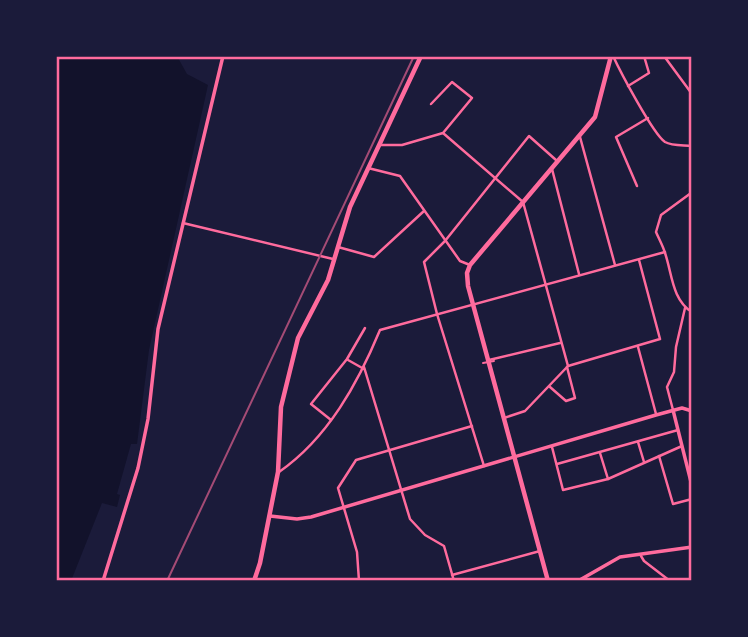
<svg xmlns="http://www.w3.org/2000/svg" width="748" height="637" font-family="Cabin,sans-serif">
  <rect width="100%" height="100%" fill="#1b1b3a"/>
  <path fill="#12122b" d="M56,56h121l10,18 21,11 -59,265 -12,94h-6l-14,50 3,1 -3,12 -15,-4 -31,78h-15z"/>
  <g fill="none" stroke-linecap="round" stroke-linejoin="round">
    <path stroke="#ff6b9d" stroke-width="2" d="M483,363l11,-2"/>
    <g stroke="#ff6b9d" stroke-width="2.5">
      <path d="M613,56c7,15 40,78 52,86 7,4 18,3 27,4"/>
      <path d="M664,56l28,38"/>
      <path d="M628,86l21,-13 -5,-17"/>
      <path d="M443,133l80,69 45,164"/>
      <path d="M580,137l35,128"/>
      <path d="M379,145h23l41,-12 29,-35 -20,-16 -21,22"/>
      <path d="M368,168l32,8 60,85 10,4"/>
      <path d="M552,169l27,105"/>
      <path d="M637,186l-21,-49 32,-19"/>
      <path d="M691,193l-30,22 -5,17c3,7 7,14 9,21 7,20 7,47 27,59"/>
      <path d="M183,223l150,36"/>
      <path d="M338,247l36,10 50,-46"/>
      <path d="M638,347l18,67"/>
      <path d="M348,360l16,9"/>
      <path d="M489,360l71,-17"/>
      <path d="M364,367l46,152 15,16 19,11 10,35"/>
      <path d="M550,387l16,14 9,-3 -8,-31"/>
      <path d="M673,410l-6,-23 7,-15 2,-25 9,-39"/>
      <path d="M504,418l21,-7 43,-45 92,-27 -21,-79"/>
      <path d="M331,420l-20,-16 36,-45 18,-31"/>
      <path d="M638,442l6,20"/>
      <path d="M552,447l11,43 45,-11 74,-33"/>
      <path d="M600,453l8,26"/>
      <path d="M659,456l14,48 19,-5"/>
      <path d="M557,464l121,-34"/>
      <path d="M484,466l-47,-152 -13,-52 21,-21 84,-105 27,24"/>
      <path d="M279,472c49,-34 79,-89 101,-142l285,-78"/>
      <path d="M641,556l3,5 26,20"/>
      <path d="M452,575l88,-24"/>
      <path d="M359,581l-2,-29 -19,-64 18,-28 116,-34"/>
    </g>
    <g stroke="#ff6b9d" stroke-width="3.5">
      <path d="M673,410l19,76"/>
      <path d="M270,516l27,3 14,-2 345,-102 26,-7 10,3"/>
      <path d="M103,581l35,-113 10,-49 10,-90 65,-273"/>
      <path d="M578,581l42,-24 72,-10"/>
    </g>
    <path stroke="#ff6b9d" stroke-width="4.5" d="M254,581l6,-18 18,-91 3,-65 17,-69 30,-58 22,-73 71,-151"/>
    <path stroke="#ff6b9d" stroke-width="4.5" d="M548,581l-80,-295 -1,-13 3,-8 125,-148 16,-61"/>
    <path stroke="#a44b75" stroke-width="2" d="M167,581l247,-525"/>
  </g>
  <rect width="748" height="637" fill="none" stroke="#1b1b3a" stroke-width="116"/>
  <rect x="58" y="58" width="632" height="521" fill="none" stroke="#ff6b9d" stroke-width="2.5"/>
</svg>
